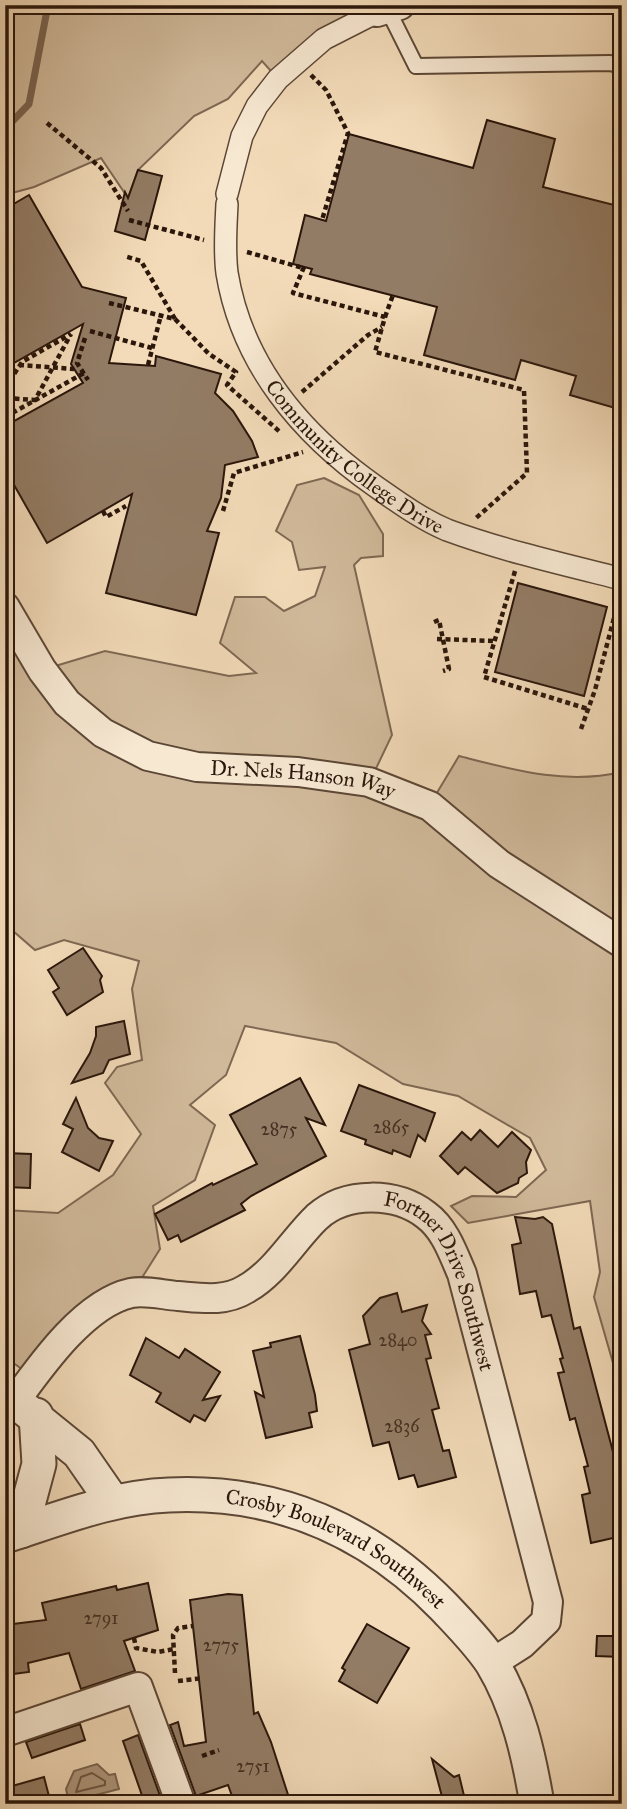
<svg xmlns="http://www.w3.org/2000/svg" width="627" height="1809" font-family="'IM FELL Great Primer',serif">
  <rect width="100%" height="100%" fill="#f3dbb9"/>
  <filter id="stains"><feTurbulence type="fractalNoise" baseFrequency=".00286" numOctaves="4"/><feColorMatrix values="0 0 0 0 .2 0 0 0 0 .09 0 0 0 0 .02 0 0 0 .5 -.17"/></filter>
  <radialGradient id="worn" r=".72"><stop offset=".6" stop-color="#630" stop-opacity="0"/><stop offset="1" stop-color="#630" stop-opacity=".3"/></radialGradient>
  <g fill="#d1ba9b" stroke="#7e6853" stroke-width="2">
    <path d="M5,5h345l-4,23 -68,51 -16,-18 -34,38 -34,17 -56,54 -10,28 -27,-40 -67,29 -29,8z"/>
    <path d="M324,478l35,17 24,39v22l-22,2 -7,7 38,170 -22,46 59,25 30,-50c55,14 106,29 163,16v600l-9,-9 -19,-66 6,-25 -10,-71 -122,22 -17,-17 21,-10 44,1 30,-27 -16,-32 -72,-42 -55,-12 -67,-41 -91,-17 -19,49 -36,30 25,20 -20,55 -42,26 7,43 -27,43 -100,85 -28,-20v-147l53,3 55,-38 28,-41 -36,-51 12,-16 25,-7 -10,-71 7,-28 -75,-21 -29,10 -30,-26v-317l37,63 63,-19 124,25 27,-3 -36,-30 15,-46h30l19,14 31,-15 10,-29 -26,3 -7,-28 -16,-11 21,-46z"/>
  </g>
  <path fill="#af987e" stroke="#7a6450" stroke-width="2" d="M97,1764l12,11 6,-1 4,15 -50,13 -3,-13 8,-18z"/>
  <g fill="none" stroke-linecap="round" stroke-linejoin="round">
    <path stroke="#6c5744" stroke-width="2" d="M92,1773l13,8v4l-29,7 5,-15z"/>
    <path stroke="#7a6450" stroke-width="7" d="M5,129l24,-25 19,-99"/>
  </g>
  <g fill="#937c65" stroke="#2a160b" stroke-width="2">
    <path d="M487,120l68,19 -12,48 79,20v23l-6,19 6,2v159l-52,-15 6,-19 -55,-16 -6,20 -91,-25 13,-48 -127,-33 2,-5 -19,-5 12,-49 21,6 23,-87 124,34z"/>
    <path d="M138,170l24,6 -17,64 -30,-9 10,-39 3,6z"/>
    <path d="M29,195l53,92 44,11 -17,65 46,3 1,-10 65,18 -6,19 18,18 19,30 6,16 -33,8 -4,33 -14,33 12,2 -23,82 -90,-22 26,-99 -85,49 -42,-74v-43l78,-43 -12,-19 12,-40 -78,44v-159z"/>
    <path d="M518,583l89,24 -23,89 -89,-24z"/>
    <path d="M83,948l19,28 -2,4 3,12 -36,23 -14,-23 6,-4 -11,-18z"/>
    <path d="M124,1021l6,33 -21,6 -6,13 -31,10 18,-30 6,-17v-9z"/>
    <path d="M300,1078l25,47 -19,-7 20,38 -75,40 -10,8 4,6 -64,32 -3,-7 -10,5 -13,-26 57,-31 1,2 44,-21 -27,-49z"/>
    <path d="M359,1085l76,28 -10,28 -7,-6 -8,22 -17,-7 -1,4 -27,-10 1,-4 -25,-9z"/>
    <path d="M76,1098l12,30 11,10 14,3 -14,30 -37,-19 11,-23 -10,-5z"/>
    <path d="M480,1130l18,17 14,-15 19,18 -5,12 1,11 -8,5 -1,5 -21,10 -32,-26 -7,7 -18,-18 22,-24 9,8z"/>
    <path d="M5,1153l26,1 -1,34 -25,-1z"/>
    <path d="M515,1217l20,2 8,-2 9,7 22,105 6,-2 42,159v50l-31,7 -9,-48 8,-2 -6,-26 4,-1 -13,-48 -5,2 -12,-47 6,-1 -4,-13 3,-1 -12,-43 -9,2 -6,-26 -16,3 -8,-49 9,-2z"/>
    <path d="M397,1293l5,19 25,-7 -5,16 9,13 -6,1 6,23 -5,1 13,49 -7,2 11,41 6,-1 7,27 -38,10 -4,-12 -15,4 -10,-37 -16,4 -24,-96 21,-6 -7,-28 17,-18z"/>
    <path d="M300,1336l15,59 2,16 -8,2 3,14 -46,11 -11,-46 9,5 -11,-46 18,-4 -1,-4z"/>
    <path d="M146,1338l33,20 6,-9 35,23 -17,28 17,-4 -15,25 -11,-6 -4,7 -34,-20 5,-9 -31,-18z"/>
    <path d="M148,1583l10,47 -34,11 11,30 -54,18 -12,-36 -41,10 1,9 -24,3v-50l41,-5 -4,-17 74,-17 1,4z"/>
    <path d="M228,1594l14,1 12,119 4,-2 13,30 20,62h-56l-7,-19 -32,11 -26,-71 8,-3 6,24 22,-4 -16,-142z"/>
    <path d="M367,1624l42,24 -32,55 -38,-22 6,-11 -3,-2z"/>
    <path d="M597,1636h25v21l-26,-1z"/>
    <path d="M80,1724l5,16 -53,18 -6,-16z"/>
    <path d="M138,1735l25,69h-18l-22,-63z"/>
    <path d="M432,1759l22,18 5,-2 7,29h-22z"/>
    <path d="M44,1777l7,27h-46v-16z"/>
  </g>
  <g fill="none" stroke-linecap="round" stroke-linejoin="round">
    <defs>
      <path id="service" d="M387,8l29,58 194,-3 12,3"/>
      <g id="pedestrian">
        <path d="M227,194l15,-58 15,-30 21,-27 46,-40 53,-27"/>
        <path id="s1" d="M227,204c-1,22 -3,46 0,69 15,91 74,161 148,213 23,16 46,33 72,44 54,20 119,35 175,49"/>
      </g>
      <g id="minor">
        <path d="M372,5l5,7 23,-7"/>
        <path id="s2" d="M5,607l37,63 25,33 36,30 45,23 49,11 101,5 71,10 61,24 69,58 123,79"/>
        <path id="s3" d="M16,1400c26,-36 69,-97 115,-107 14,-3 33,2 47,3 24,2 47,6 68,-7 30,-17 47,-49 71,-72 29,-26 79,-25 109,-2 19,14 27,38 36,59l86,328 -2,19 -24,23 -30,19"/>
        <path d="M5,1732l133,-45 43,117"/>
      </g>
      <g id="tertiary">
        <path d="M5,1393l74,60 34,49"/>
        <path d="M21,1531l18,-67 -3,-49"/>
        <path id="s4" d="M5,1536c54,-17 107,-39 164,-41 108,-5 200,35 275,112 16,17 35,36 48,56 26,43 37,93 45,141"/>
      </g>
    </defs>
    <use href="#service" stroke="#5c4736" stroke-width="18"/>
    <use href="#pedestrian" stroke="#5c4736" stroke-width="24"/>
    <use href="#minor" stroke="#5c4736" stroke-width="32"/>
    <use href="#tertiary" stroke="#5c4736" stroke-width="37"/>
    <g stroke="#2a160b" stroke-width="4.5" stroke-dasharray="5 3.5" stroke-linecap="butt">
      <path d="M311,75l15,15 22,43 -26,87"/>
      <path d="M47,123l54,45 27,43"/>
      <path d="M129,220l75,20"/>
      <path d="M622,240v4"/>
      <path d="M247,252l56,16"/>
      <path d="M304,267l-11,26 92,24 -10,35 149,38 3,83 -51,45"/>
      <path d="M109,303l66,16 -34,-58 -17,-5"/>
      <path d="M385,317l8,-22"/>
      <path d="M175,319l34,35 27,18 -9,13 53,47"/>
      <path d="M90,331l62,17"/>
      <path d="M85,338l-8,25 11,17"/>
      <path d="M19,365l55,4"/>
      <path d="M148,365l13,-50"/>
      <path d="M5,388l17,-26 49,-28"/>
      <path d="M302,392l66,-57 14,-8"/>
      <path d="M6,398l29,2 36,-66"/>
      <path d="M5,417l79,-44"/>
      <path d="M103,511l3,6 20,-11"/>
      <path d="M223,511l11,-38 69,-21"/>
      <path d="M515,571l-31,106 104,32"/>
      <path d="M434,622l5,-2 10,49 -6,2"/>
      <path d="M437,639l58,2"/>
      <path d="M581,729l14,-39 24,-91"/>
      <path d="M134,1638l2,10 22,4 16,-3"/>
      <path d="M175,1673l-2,-38 5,-7 15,-2"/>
      <path d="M178,1681l25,-3"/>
      <path d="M202,1756l17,-6"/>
      <path d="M227,1804l7,-2"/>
    </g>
    <use href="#service" stroke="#f7e8d2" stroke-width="14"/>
    <use href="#pedestrian" stroke="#f7e8d2" stroke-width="21"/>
    <use href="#minor" stroke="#f7e8d2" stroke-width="28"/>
    <use href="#tertiary" stroke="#f7e8d2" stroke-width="33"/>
  </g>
  <g text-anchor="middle" stroke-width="5" stroke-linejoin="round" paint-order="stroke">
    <g font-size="18" fill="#443022">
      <text x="391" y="1133">2865</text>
      <text x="279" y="1135">2875</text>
      <text x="398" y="1346">2840</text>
      <text x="402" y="1432">2836</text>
      <text x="101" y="1624">2791</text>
      <text x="221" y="1651">2775</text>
      <text x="253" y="1772">2751</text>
    </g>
    <g font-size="21" fill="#2a160b" stroke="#f7e8d2">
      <text dy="7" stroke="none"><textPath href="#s1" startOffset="301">Community College Drive</textPath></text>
      <text dy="7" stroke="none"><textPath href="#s2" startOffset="369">Dr. Nels Hanson Way</textPath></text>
      <text dy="7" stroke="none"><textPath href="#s3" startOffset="558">Fortner Drive Southwest</textPath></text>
      <text dy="7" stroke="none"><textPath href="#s4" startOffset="350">Crosby Boulevard Southwest</textPath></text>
    </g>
  </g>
  <rect width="627" height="1809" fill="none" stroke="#f3dbb9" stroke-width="28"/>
  <rect x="7" y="7" width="613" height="1795" fill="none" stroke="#2a160b" stroke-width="3.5"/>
  <rect x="14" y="14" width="599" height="1781" fill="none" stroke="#2a160b" stroke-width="2"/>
  <rect width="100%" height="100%" filter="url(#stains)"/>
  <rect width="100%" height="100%" fill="url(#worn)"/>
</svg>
